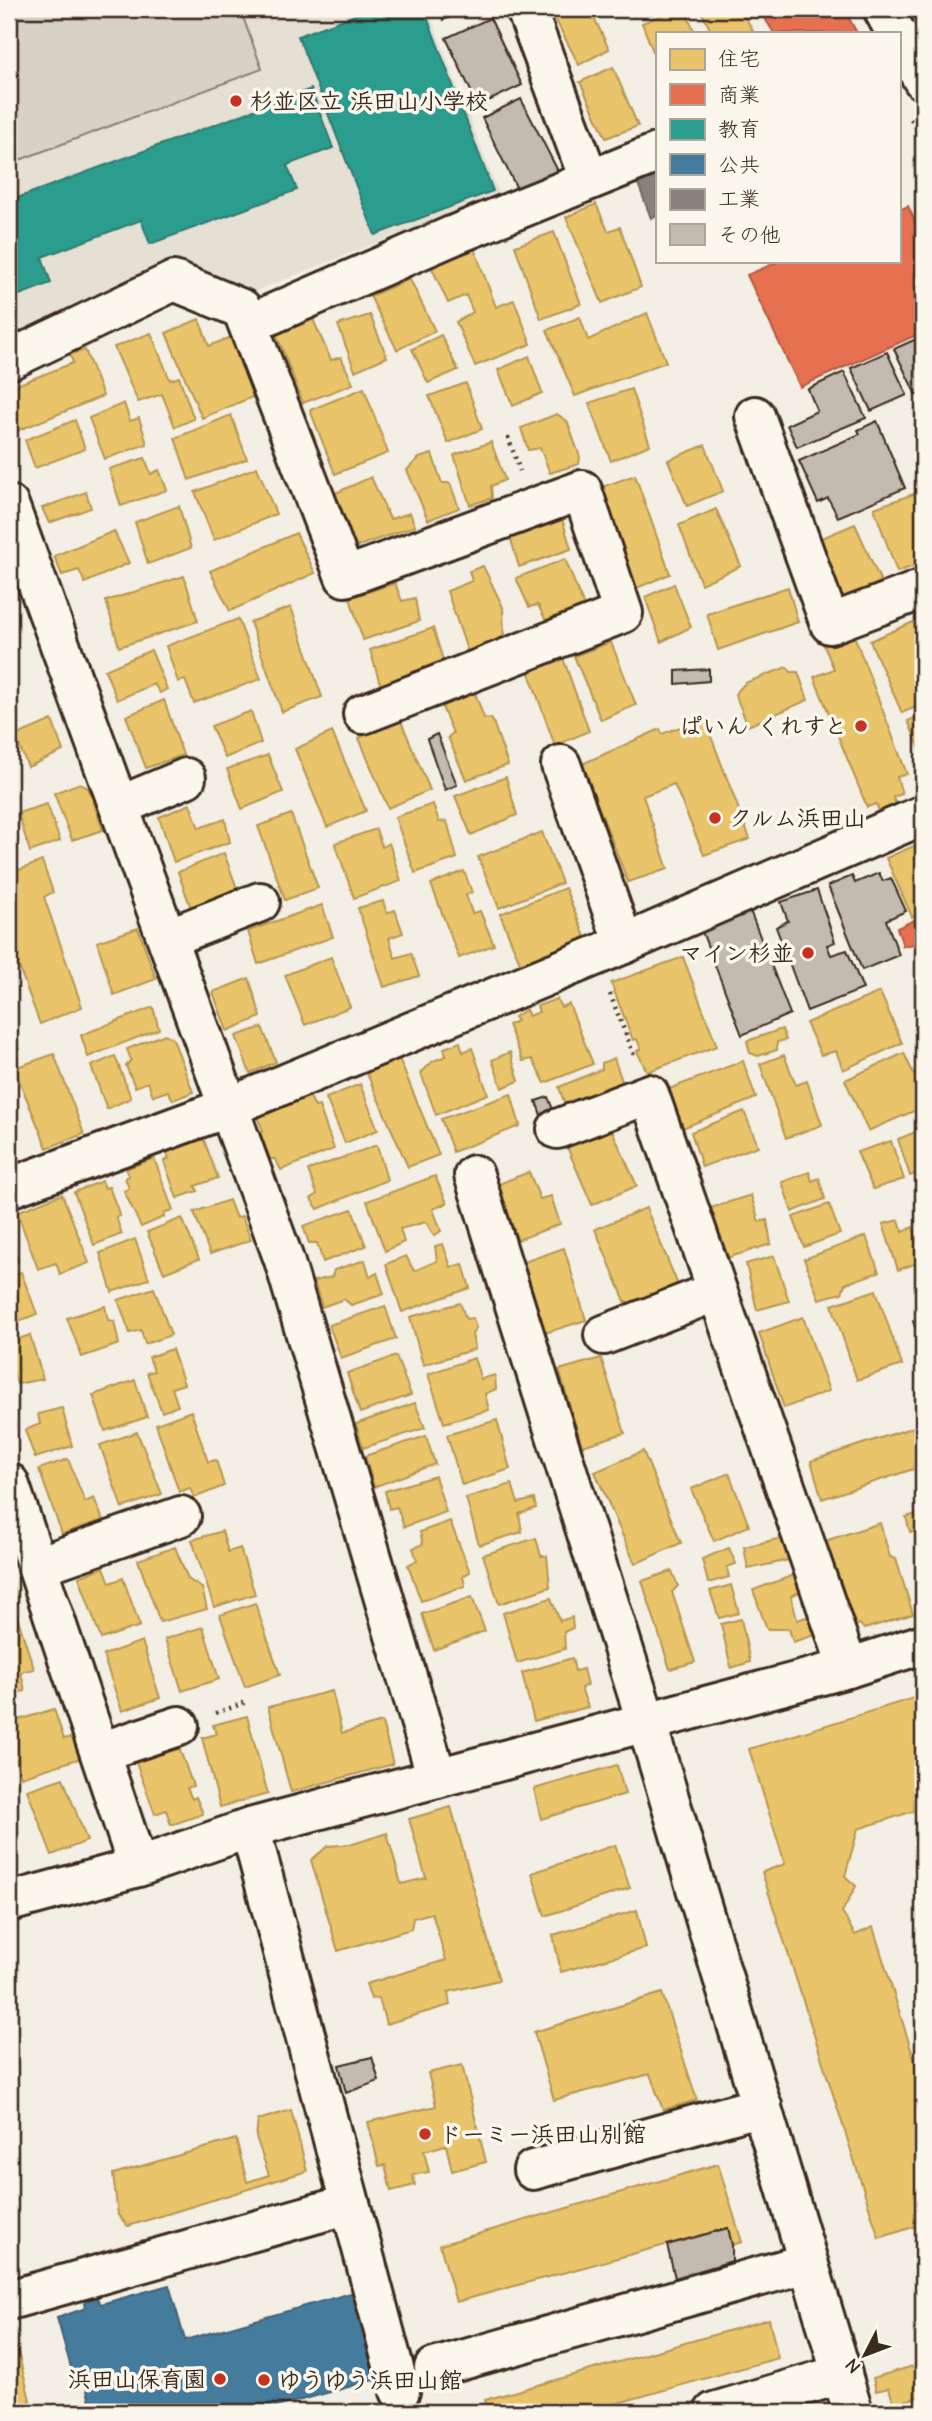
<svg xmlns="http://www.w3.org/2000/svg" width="932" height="2421" font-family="'Comic Neue','Klee One',sans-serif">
  <rect width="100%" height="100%" fill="#f3efe4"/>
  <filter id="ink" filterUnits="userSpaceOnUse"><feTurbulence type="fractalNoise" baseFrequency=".0143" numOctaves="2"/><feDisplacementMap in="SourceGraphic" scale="14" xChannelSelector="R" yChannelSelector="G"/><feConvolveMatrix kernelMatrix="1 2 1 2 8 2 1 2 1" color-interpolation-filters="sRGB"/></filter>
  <g filter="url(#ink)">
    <path fill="#e5dfd4" d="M9,9h419l71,185 -246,98 -68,-30 -176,79z"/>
    <g fill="#d8d1c6" stroke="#8a7e72" stroke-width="2">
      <path d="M9,9h231l22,60 -253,95z"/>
      <path d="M833,2397l3,15h-51z"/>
    </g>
    <g fill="#e9c46a" stroke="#b59653" stroke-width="2">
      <path d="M558,9h32l19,40 -30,16 -27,-52z"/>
      <path d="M630,9h20l-17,7z"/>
      <path d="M677,9h8l10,24h-38v29l-15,-39z"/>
      <path d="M700,9h41l13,24h-42z"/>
      <path d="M613,67l25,59 -32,12 -26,-56z"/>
      <path d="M596,204l12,27 12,-4 21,60 -39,16 -36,-86z"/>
      <path d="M554,232l27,72 -40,15 -26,-73z"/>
      <path d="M474,248l22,59 18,-7 17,44 -56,22 -19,-44 17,-10 -7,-17 -18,8 -17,-37z"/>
      <path d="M410,279l25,52 -38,19 -27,-54z"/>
      <path d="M647,313l19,49 -91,34 -28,-66 33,-13 8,23z"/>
      <path d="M370,315l17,42 -32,14 -17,-46z"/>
      <path d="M312,317l19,43 10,-3 12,27 -50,19 -27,-70z"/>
      <path d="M199,319l10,27 22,-9 24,59 -53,22 -36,-85z"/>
      <path d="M151,333l19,47 9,-3 15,42 -19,8 -13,-33 -24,8 -24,-55z"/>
      <path d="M441,335l17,35 -30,13 -16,-34z"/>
      <path d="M85,350l18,46 -86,35 -8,-23v-20l64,-25 -3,-9z"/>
      <path d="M529,356l13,37 -29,13 -15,-36z"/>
      <path d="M466,383l16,46 -34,14 -19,-47z"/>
      <path d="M364,388l24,65 -53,21 -25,-64z"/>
      <path d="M631,389l19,56 -39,16 -22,-58z"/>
      <path d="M124,403l6,18 9,-3 8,26 -42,15 -16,-41z"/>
      <path d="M557,414l10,7 13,36 -1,7 -29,9 -10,-25 -12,2 -7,-22z"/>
      <path d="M231,415l16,44 -58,21 -14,-42z"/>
      <path d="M75,420l10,29 -50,19 -10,-28z"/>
      <path d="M491,442l14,38 -14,6 1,12 -22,7 -16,-50z"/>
      <path d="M705,445l18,46 -36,15 -19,-46z"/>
      <path d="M432,454l10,29h8l9,25 -31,12 -21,-50 12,-12z"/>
      <path d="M145,458l6,16 8,-4 8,20 -46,16 -12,-37z"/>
      <path d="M257,467l19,47 -62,26 -19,-48z"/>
      <path d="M635,475l35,99 -33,14 -38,-100z"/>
      <path d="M371,477l19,42 20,-6 5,13 -65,23 -21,-53z"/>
      <path d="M86,492l5,16 -42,15 -7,-15z"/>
      <path d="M919,492l4,11v60l-26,9 -23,-64z"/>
      <path d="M179,506l12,42 -43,16 -13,-42z"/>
      <path d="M716,509l25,57 -40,18 -22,-59z"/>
      <path d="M561,515l10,34 -52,18 -10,-34z"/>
      <path d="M855,524l26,58 -39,17 -25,-59z"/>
      <path d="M114,531l15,32 -44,20 -6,-13 -17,5 -8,-19z"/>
      <path d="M296,533l19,40 -85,38 -20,-40z"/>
      <path d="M565,559l20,50 -37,16 -10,-20 -9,2 -13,-29z"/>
      <path d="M483,566l20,41 1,34 -36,12 -21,-62 25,-10 -3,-10z"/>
      <path d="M184,576l14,45 -79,26 -13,-46z"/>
      <path d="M395,583l7,18 13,-3 4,23 -56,19 -13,-42z"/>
      <path d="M674,584l17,43 -30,15 -16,-45z"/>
      <path d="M788,587l10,35 -80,28 -11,-36z"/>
      <path d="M291,607l31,90 -40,15 -32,-90z"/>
      <path d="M238,619l23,60 -67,24 -9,-23 -7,2 -12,-36z"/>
      <path d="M913,622l10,24v58l-21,9 -32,-72z"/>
      <path d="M433,628l12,38 -64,21 -11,-37z"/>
      <path d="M852,630l55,144 -10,3 5,17 -9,3 4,10 -17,6 -4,-9 -9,3 -53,-130 20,-8 -12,-28z"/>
      <path d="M611,642l25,63 -35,15 -27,-64z"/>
      <path d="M151,650l16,39 -7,4 -6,-9 -37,16 -12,-30z"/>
      <path d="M563,658l26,73 -34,15 -27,-76z"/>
      <path d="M787,667l4,5h7l10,28 -60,26 -13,-32 10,-11z"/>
      <path d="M473,687l11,31 8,1 16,46 -42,15 -18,-43 5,-4 -14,-33z"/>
      <path d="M164,700l19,55 -37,13 -20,-52z"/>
      <path d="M251,711l10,32 -36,15 -14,-32z"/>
      <path d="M923,714v42l-15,-35z"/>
      <path d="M704,718l46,121 -46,16 -30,-71 -31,12 25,73 -40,13 -46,-118 78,-35 2,5z"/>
      <path d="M400,719l30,71 -42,18 -29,-70z"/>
      <path d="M52,720l11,31 -35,16 -13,-31z"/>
      <path d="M332,732l34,79 -39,16 -32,-78z"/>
      <path d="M268,755l15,37 -41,17 -15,-40z"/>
      <path d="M506,777l11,38 -46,20 -16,-39z"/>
      <path d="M80,783l9,6 14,41 -31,10 -18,-47z"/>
      <path d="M47,804l13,37 -30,11 -12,-39z"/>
      <path d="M190,804l9,24 26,-9 5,23 -56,20 -15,-45z"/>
      <path d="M433,804l6,18 8,-1 10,37 -42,15 -20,-56z"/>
      <path d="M291,814l27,74 -33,12 -27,-74z"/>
      <path d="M376,829l6,18 7,-4 12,38 -47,17 -19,-55z"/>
      <path d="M542,832l20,51 -63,25 -21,-51z"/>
      <path d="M923,842v70l-11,5 -26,-59z"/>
      <path d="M9,843l5,15 -5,2z"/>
      <path d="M224,853l14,38 -47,17 -13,-36z"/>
      <path d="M42,861l11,31 -9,5 38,110 -42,17 -31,-84v-66z"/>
      <path d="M464,871l8,21 -6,3 6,18 8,-2 14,34 -35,13 -28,-74z"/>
      <path d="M565,888l23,56 -65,26 -23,-56z"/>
      <path d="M383,901l4,12 8,-3 8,23 -14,5 6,20 16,-5 8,23 -35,11 -26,-79z"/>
      <path d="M322,905l11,32 -75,27 -10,-33z"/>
      <path d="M138,928l18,51 -42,16 -17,-53z"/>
      <path d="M331,957l19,50 -45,18 -20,-50z"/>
      <path d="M683,957l34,89 -70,26 -10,-21 4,-2 -4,-10 -4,1 -22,-57z"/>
      <path d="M249,978l12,39 -34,14 -14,-39z"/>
      <path d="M880,992l22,51 -59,27 -7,-19 -15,4 -15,-32z"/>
      <path d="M557,999l4,8 8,-3 24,60 -48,19 -13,-24 -9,2 -15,-36 9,-4 -3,-4 12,-7 3,6 10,-4 -2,-6z"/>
      <path d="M153,1007l6,22 -71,28 -7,-22z"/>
      <path d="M262,1027l14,35 -26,11 -14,-37z"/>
      <path d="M782,1029l4,11 -9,2v8l-19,6 -8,-3 -3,-12z"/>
      <path d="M15,1033l4,16 -10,3v-17z"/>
      <path d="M165,1034l8,5 20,53 -20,8 -5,-9 -15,5 -5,-14 -13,5 -9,-21 5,-6 -4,-11z"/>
      <path d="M460,1042l3,10 9,-4 16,46 -52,21 -15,-42 12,-12 13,-5 -2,-8z"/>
      <path d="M510,1052l9,29 -17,7 -10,-28z"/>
      <path d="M904,1053l19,42v12l-55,24 -23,-51z"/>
      <path d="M54,1054l30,80 -37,14 -33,-80z"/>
      <path d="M784,1055l12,30 11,-4 15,44 -36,13 -26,-74z"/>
      <path d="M115,1056l16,42 -24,11 -16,-43z"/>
      <path d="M398,1056l41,99 -31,12 -43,-98z"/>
      <path d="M614,1058l9,26 -57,24 -7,-21 43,-18v-6z"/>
      <path d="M743,1061l13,37 -73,30 -17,-38z"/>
      <path d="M360,1084l18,46 -33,13 -19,-45z"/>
      <path d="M306,1089l9,18 4,-1 15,43 -53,21 -6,-11h-5l-10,-26 3,-2 -8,-20z"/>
      <path d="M511,1094l9,32 -67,26 -12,-33z"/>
      <path d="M744,1111l14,35 -56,21 -11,-35z"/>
      <path d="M611,1128l26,58 -45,19 -25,-58z"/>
      <path d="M918,1131l5,12v28l-13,5 -12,-37z"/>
      <path d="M201,1132l17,46 -23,8 3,5 -21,7 -13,-37 5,-2 -5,-14z"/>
      <path d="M891,1141l13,38 -31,10 -16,-37z"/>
      <path d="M377,1145l10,35 -69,29 -7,-10 6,-5 -9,-24z"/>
      <path d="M154,1158l19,52 -9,3v4l-23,10 -17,-36 5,-3 -4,-10 4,-2 -3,-7z"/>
      <path d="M529,1172l11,27 11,-3 9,28 -42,16 -22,-55z"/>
      <path d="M809,1172l3,9 7,-3 6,21 -33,13 -10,-30z"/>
      <path d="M435,1176l12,27 -14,6 8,22 -7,5 -8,-14 -26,7 4,13 -19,9 -18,-50z"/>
      <path d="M102,1181l3,7 4,-1 11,29 -4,1 6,17 -28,11 -20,-53z"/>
      <path d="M62,1194l27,69 -29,11 -4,-11 -18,6 -21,-57z"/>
      <path d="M751,1195l8,27 8,-2 4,24 -44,14 -16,-50z"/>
      <path d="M229,1200l7,18 6,-2 9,24 -41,14 -16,-42z"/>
      <path d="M829,1204l11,30 -36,13 -11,-30z"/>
      <path d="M646,1208l32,77 -51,21 -32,-77z"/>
      <path d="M352,1209l14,37 -43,16 -6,-19h-8l-6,-17z"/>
      <path d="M182,1218l17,41 -35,14 -17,-41z"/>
      <path d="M899,1220l4,12 10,-5 10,34 -25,9 -15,-46z"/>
      <path d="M866,1236l13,36 -34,12 -3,9 -23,6 -15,-40z"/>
      <path d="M9,1237l9,24 -9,4z"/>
      <path d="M135,1239l14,40 -37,13 -12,-39z"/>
      <path d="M443,1244l8,23 12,-3 7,24 -68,24 -16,-48 20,-8 8,15 23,-10 -2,-15z"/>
      <path d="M564,1248l22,72 -41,13 -21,-71z"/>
      <path d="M774,1256l15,45 -32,9 -11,-46z"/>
      <path d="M365,1260l5,17 7,-4 7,21 -33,11 -7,-6 -22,8 -8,-26 18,-4 2,-7z"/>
      <path d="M21,1272l16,42 -28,11v-48z"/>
      <path d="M154,1288l17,47 -26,9 -4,-14 -11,3 -12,-33z"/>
      <path d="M876,1290l26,75 -45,15 -25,-75z"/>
      <path d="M460,1303l6,16 7,-1 3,10 -4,6 3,15 -52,16 -13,-48z"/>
      <path d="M105,1306l3,14 6,1 5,23 -37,13 -15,-39z"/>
      <path d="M385,1306l11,33 -55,19 -12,-33z"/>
      <path d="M803,1317l26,74 -45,17 -25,-75z"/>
      <path d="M30,1335l13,44 -26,5 -5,-14 -3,1v-29z"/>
      <path d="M172,1349l12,35 -12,4 6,18 -16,6 -15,-39 7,-2 -5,-14z"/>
      <path d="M396,1356l15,39 -51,18 -13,-40z"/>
      <path d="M474,1358l7,21 14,-4 1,14 -11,5 4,16 -45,13 -16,-49z"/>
      <path d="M601,1358l24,75 -43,13 -23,-76z"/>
      <path d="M135,1380l12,37 -42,14 -12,-36z"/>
      <path d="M415,1403l10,25 -62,20 -7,-24z"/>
      <path d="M62,1408l10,38 -37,12 -10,-28 15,-6 -2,-10z"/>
      <path d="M191,1411l17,51 8,-2 8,26 -30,12 -4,-10 -11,4 -23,-68z"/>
      <path d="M497,1420l13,49 -48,16 -15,-50z"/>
      <path d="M923,1424v42l-101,33 -11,-38z"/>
      <path d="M137,1432l25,62 -40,14 -22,-63z"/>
      <path d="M426,1436l9,28 -61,23 -9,-31z"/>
      <path d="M643,1451l38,92 -46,21 -40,-92z"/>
      <path d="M68,1459l17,43 9,-4 9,22 -41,14 -23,-65z"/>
      <path d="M729,1473l20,53 -35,15 -23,-52z"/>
      <path d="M435,1476l11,36 -42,15 -7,-20 -8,2 -4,-18z"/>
      <path d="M512,1484l6,19 16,-4 2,9 -17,6 3,18 -43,13 -13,-47z"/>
      <path d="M923,1512v27l-3,1 -3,-8h-7l-4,-15z"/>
      <path d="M450,1521l20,51 -7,4 2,10 -44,15 -13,-36 9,-5 -4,-12 10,-4 -3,-12z"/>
      <path d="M880,1523l10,34 6,2 17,55 -49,15 -4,-5 -9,4 -29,-86z"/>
      <path d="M222,1531l6,21 12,-4 15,46 -41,13 -22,-67z"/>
      <path d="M536,1538l5,18h6l3,31 -51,17 -16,-49z"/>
      <path d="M782,1538l7,22 -41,9 -4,-22z"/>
      <path d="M175,1547l13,32 14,9 5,21 -47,13 -22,-62z"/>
      <path d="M729,1548l7,16 -9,3 2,10 -21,6 -6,-24z"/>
      <path d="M923,1551v21l-5,-19z"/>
      <path d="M104,1567l6,16 13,-5 17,48 -39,13 -22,-62z"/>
      <path d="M672,1571l6,15 -6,6 23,70 -25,7 -28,-88z"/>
      <path d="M9,1573l7,22 -7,2z"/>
      <path d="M797,1574l8,15 -14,7 6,24 13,-4 5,19 -22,7 -4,-13h-22l-14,-39z"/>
      <path d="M731,1585l8,28 -20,5 -9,-27z"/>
      <path d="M472,1597l13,34 -51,19 -12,-36z"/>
      <path d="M551,1598l9,23 12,-4 1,11 -9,4 1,17 -48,14 -14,-50z"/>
      <path d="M255,1603l25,72 -35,12 -25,-72z"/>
      <path d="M15,1610l19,59 -13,3 4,19 -16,4v-83z"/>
      <path d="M741,1619l9,43 -19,6 -10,-44z"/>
      <path d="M203,1627l16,52 -37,12 -17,-52z"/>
      <path d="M142,1641l18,57 -38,13 -19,-56z"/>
      <path d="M572,1658l3,13 8,-2 4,16 -6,3 7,19 -54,14 -12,-48z"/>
      <path d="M332,1691l10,42 40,-11 11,42 -102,28 -23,-85z"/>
      <path d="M923,1695v113l-65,21 -13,47 11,10 -14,26 13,23 18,-8 50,161v136l-44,14 -117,-366 23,-8 -36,-115z"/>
      <path d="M54,1709l10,30 12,-3 5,22 -60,19 -12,-38v-16z"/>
      <path d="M247,1716l21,78 -48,13 -18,-69 14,-4 -3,-9z"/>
      <path d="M177,1742l16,44 -6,2 5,11 4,-2 7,17 -32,11 -5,-15 -11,4 -21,-57z"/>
      <path d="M617,1765l8,29 -84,25 -7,-30z"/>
      <path d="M63,1778l24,63 -35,14 -25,-65z"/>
      <path d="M451,1807l48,173 -51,12 2,13 -64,19 -7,-26 -8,1 -5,-15 80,-24 -14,-47 -19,5 -2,11 -73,22 -27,-91 17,-14 25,-2 34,-11 14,51 25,-6 -17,-59z"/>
      <path d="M615,1845l15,43 -85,28 -13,-43z"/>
      <path d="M637,1910l9,38 -85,24 -8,-37z"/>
      <path d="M662,1993l35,107 -34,10 -13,-36 -96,26 -20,-68z"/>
      <path d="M462,2065l24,97 -34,9 -6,-26 -22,6 5,21 -16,3 2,10 -24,6 -6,-26 -6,1 -11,-44 68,-16 -8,-33z"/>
      <path d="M291,2110l16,61 -179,55 -10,-11 -5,-41 123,-35 11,43 22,-7 -13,-38 2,-17z"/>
      <path d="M718,2164l24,78 -10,3 -4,-17 -272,74 -16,-57z"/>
      <path d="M769,2319l9,39 -192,54h-98l-3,-12z"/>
      <path d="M17,2348l16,64h-24v-62z"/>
      <path d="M923,2363v32l-29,10 -5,-17 -13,3 -3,-13z"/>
      <path d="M923,2405v7h-23z"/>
    </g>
    <g fill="#e76f51" stroke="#b35a42" stroke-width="2">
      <path d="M759,9h85l13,24h-83z"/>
      <path d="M908,206l15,34v92l-123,55 -53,-112 33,-14h119v-51z"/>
      <path d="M923,916v27l-20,3 -6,-18z"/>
    </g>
    <g fill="#2a9d8f" stroke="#2f7a6d" stroke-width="2">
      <path d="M371,9h53l69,182 -118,44 -77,-199z"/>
      <path d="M311,89l22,59 -46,17 10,25 -147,54 -9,-24 -99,37 9,26 -42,16v-98z"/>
    </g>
    <path fill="#457b9d" stroke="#426377" stroke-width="2" d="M169,2285l16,55 173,-49 23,87 -123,34h-165l-10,-36 -9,2 -17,-60 29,-10 -2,-9 10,-5 7,10z"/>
    <path fill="#8a817c" stroke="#726760" stroke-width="2" d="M657,172v43l-6,3 -14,-37z"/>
    <g fill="#c3bbb0" stroke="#3b2a1e" stroke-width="2">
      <path d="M439,9h36l-32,11z"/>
      <path d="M490,18l32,67 -44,21 -32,-68z"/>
      <path d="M521,99l37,72 -40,20 -36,-73z"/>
      <path d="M923,336v56l-7,3 -22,-46z"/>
      <path d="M887,352l20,43 -36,16 -20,-43z"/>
      <path d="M844,372l22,46 -69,29 -10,-22 30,-14 -9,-22z"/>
      <path d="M877,421l28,67 -67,29 -10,-19 -10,5 -19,-42 61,-27 -2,-4z"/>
      <path d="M709,669v12l-33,3v-13z"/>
      <path d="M437,734l20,51 -12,5 -18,-51z"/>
      <path d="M879,873l4,8 8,-3 15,33 -20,9 13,35 -37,15 -34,-84 24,-10 3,7z"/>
      <path d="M817,890l18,52 -8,3 4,10 16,-5 16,39 -56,22 -31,-84 12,-6 -7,-19z"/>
      <path d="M749,908l41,106 -48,21 -41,-106z"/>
      <path d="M548,1097l6,15 -12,6 -6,-17z"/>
      <path d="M923,1318v33l-10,-30z"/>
      <path d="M372,2057l7,24 -33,12 -7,-28z"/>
      <path d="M728,2228l4,17v16l-57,17 -8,-33z"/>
    </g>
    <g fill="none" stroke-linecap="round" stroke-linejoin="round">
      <defs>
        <g id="minor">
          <path d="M526,9l63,170"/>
          <path d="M883,9l13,24"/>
          <path d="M899,37l24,43"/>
          <path d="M249,324l205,-89 203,-82"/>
          <path d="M9,360l165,-79 68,28 103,268 237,-87 41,123 -260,101"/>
          <path d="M755,416l75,208 93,-35"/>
          <path d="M9,505l275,755 153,518"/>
          <path d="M561,765l63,179"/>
          <path d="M119,806l67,-28"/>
          <path d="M168,938l92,-36"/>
          <path d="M557,1129l92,-35 199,574"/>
          <path d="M474,1175l172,546 207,691"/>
          <path d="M9,1188l220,-81 395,-163 299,-129"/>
          <path d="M604,1335l113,-44"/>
          <path d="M9,1483l129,384"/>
          <path d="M38,1566l143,-50"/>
          <path d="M100,1752l79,-26"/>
          <path d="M250,1828l150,563"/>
          <path d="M9,1902l129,-35 112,-39 598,-160 75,-24"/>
          <path d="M533,2170l229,-64"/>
          <path d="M9,2300l341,-96"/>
          <path d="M434,2368l373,-105"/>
          <path d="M714,2412l128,-38"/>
        </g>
      </defs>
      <use href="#minor" stroke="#3b2a1e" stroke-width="44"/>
      <g stroke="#3b2a1e" stroke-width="4.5" stroke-dasharray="2 5" stroke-linecap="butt">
        <path d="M911,119l12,20"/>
        <path d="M508,437l12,34"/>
        <path d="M610,994l25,64"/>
        <path d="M216,1713l31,-11"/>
      </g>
      <use href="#minor" stroke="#fbf7ec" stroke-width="38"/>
    </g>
  </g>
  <g fill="#c8321e" stroke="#fbf7ec" stroke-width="2.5">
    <circle cx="236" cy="101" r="7"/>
    <circle cx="861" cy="726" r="7"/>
    <circle cx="715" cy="818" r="7"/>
    <circle cx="808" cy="953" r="7"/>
    <circle cx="425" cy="2134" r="7"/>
    <circle cx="220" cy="2379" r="7"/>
    <circle cx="264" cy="2380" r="7"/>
  </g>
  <g text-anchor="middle" stroke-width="7" stroke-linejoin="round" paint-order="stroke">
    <g font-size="23" font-weight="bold" fill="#3b2a1e" stroke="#fbf7ec" text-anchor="start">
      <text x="250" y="109">杉並区立 浜田山小学校</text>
      <text x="847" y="734" text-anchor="end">ぱいん くれすと</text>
      <text x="729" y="826">クルム浜田山</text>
      <text x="794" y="961" text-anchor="end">マイン杉並</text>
      <text x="439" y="2142">ドーミー浜田山別館</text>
      <text x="206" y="2387" text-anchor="end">浜田山保育園</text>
      <text x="278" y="2388">ゆうゆう浜田山館</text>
    </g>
  </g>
  <rect width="932" height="2421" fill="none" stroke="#fbf7ec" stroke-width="35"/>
  <rect x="18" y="18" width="897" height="2386" fill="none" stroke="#3b2a1e" stroke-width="2.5" filter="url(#ink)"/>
  <rect x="656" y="32" width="245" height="231" fill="#fbf7ec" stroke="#aea59a" stroke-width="2"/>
  <rect x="670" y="49" width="35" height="21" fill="#e9c46a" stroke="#aea59a" stroke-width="2"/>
  <text x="718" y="66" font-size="21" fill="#3b2a1e">住宅</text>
  <rect x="670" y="84" width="35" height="21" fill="#e76f51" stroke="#aea59a" stroke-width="2"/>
  <text x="718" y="102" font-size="21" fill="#3b2a1e">商業</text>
  <rect x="670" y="119" width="35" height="21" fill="#2a9d8f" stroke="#aea59a" stroke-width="2"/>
  <text x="718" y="136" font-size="21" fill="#3b2a1e">教育</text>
  <rect x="670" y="154" width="35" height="21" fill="#457b9d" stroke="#aea59a" stroke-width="2"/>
  <text x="718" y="172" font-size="21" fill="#3b2a1e">公共</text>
  <rect x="670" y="189" width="35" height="21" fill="#8a817c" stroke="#aea59a" stroke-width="2"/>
  <text x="718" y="206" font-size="21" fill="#3b2a1e">工業</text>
  <rect x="670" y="224" width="35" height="21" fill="#c3bbb0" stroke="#aea59a" stroke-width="2"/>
  <text x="718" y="242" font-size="21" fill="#3b2a1e">その他</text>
  <g transform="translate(865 2355) rotate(228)" stroke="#fbf7ec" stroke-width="5" paint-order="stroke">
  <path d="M0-5L12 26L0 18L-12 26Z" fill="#3b2a1e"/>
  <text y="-10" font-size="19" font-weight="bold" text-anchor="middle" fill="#3b2a1e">N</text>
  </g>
</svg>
